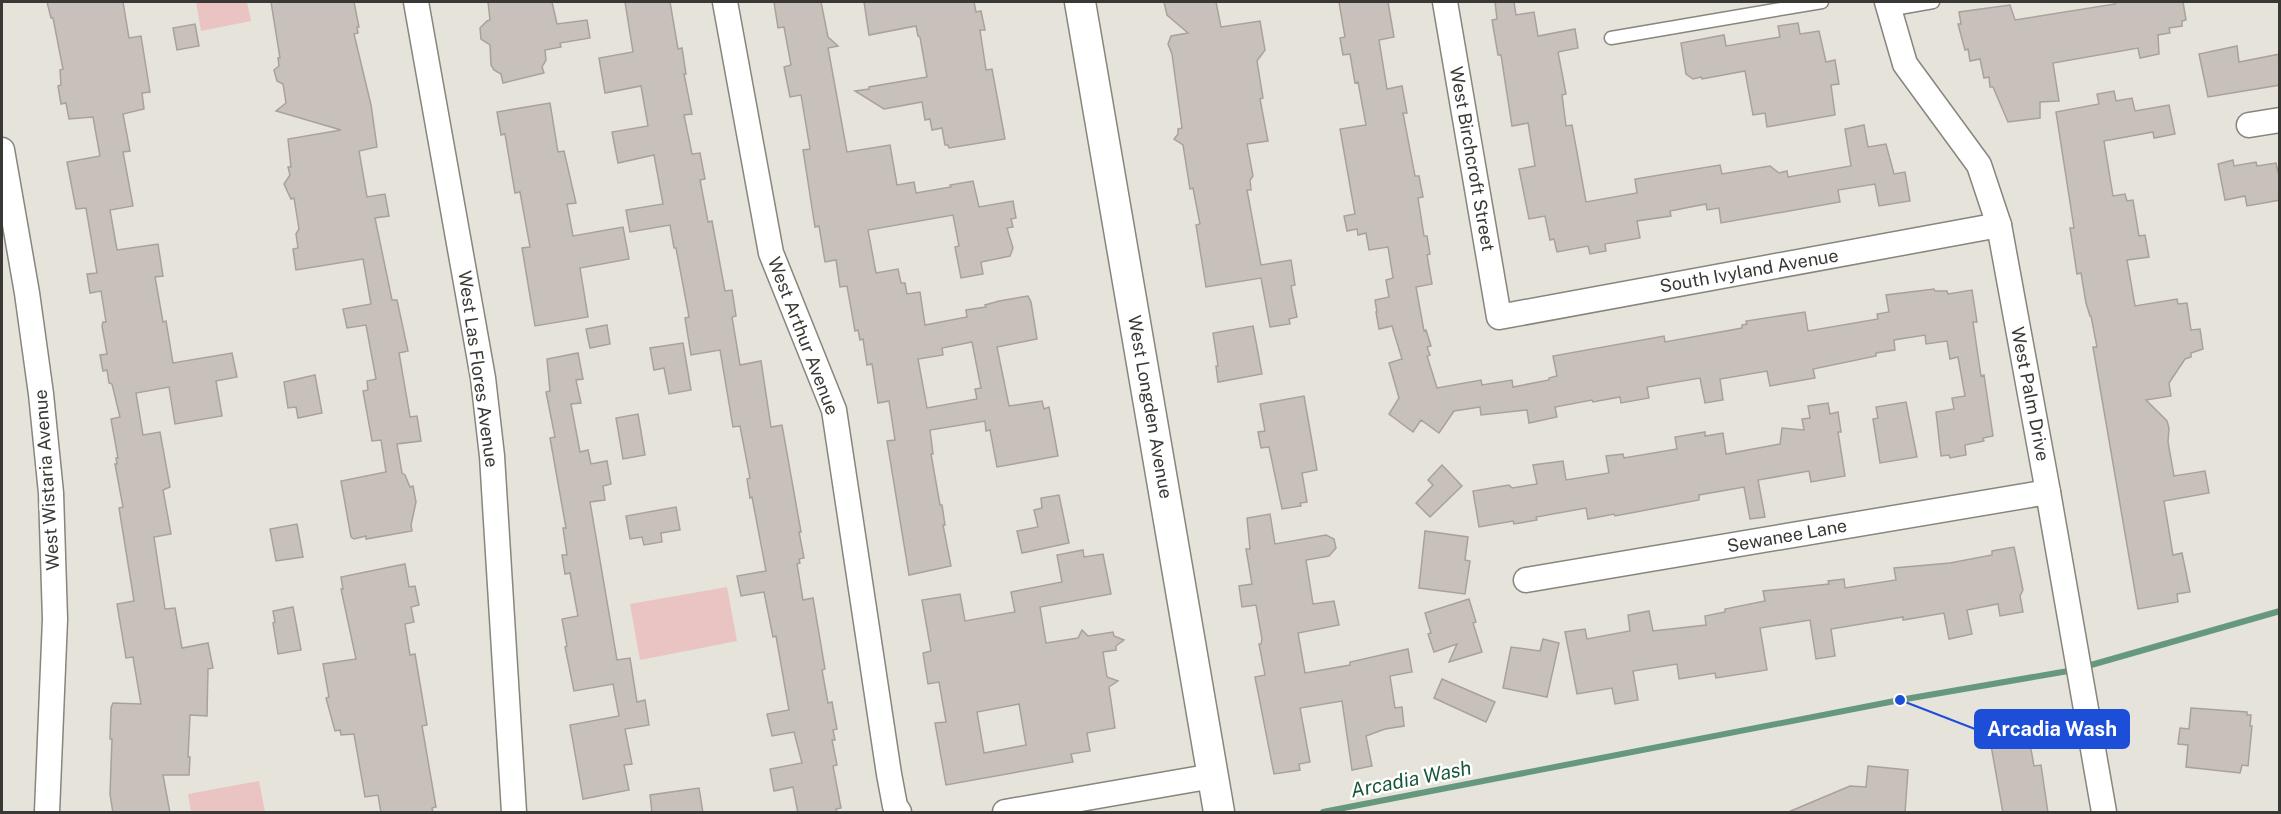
<svg xmlns="http://www.w3.org/2000/svg" width="2281" height="814" font-family="'Public Sans',sans-serif">
  <rect width="100%" height="100%" fill="#e6e3da"/>
  <g fill="#eac4c2">
    <path d="M196,2h51l4,19 -50,10z"/>
    <path d="M727,587l10,54 -97,19 -10,-56z"/>
    <path d="M259,781l6,31h-74l-3,-18z"/>
  </g>
  <g fill="none" stroke-linecap="round" stroke-linejoin="round">
    <g stroke="#65987c" stroke-width="6">
      <path d="M2084,667l196,-56"/>
      <path d="M1323,812l577,-112 174,-30"/>
    </g>
  </g>
  <g fill="#c8c0ba" stroke="#a9a19b" stroke-width="1.5" fill-rule="evenodd">
    <path d="M47,2h76l6,36 12,-2 9,56 -8,1 2,16 -21,5 7,37 -7,1 10,54 -23,4 7,40 41,-6 5,32 -8,1 8,45 3,-1 7,42 59,-10 5,24 -21,4 6,35 -47,8 -6,-37 -33,6 7,42 17,-3 10,55 -7,3 8,44 -17,3 11,72 10,-1 7,40 26,-5 5,25 -5,1 -1,47 -17,-1 -2,42h2l-1,18h-26l7,38h-57l-3,-19 2,-55h-2l1,-31 2,-5 28,1 -8,-47 -7,1 -9,-54 17,-3 -15,-93 4,-1 -8,-43h2l-1,-6h2l-7,-39 9,-2 -8,-33 -3,-1 -2,-13 -4,1 -3,-16 7,-1 -5,-28 1,-4h3l-5,-31 -11,2 -3,-19 10,-1 -11,-65 -10,1 -9,-47 33,-6 -7,-39 -24,2 -3,-16 -5,1 -3,-18 3,-1 -1,-15 3,-1 -10,-51h-2z"/>
    <path d="M271,2h83l5,25h-2l1,6 -4,1 17,71 6,42 -18,4 8,46 18,-3 4,22 -14,2 17,82h5l11,51 -9,2 11,64 7,-1 4,25 -24,3 5,29 3,2 5,12 3,-1 3,16 -5,23 1,6 -46,8v-3l-12,3 -3,-2 -10,-56 45,-9 -5,-32 -9,1 -9,-50 5,-1 -1,-9 9,-2 -10,-54 -19,3 -4,-19 28,-5 -8,-45 -67,11 -3,-21 5,-1 -2,-14 3,-5 -5,-31 -3,1 -7,-15 6,-9 -2,-8h3l-3,-28 53,-9 -65,-19 10,-8 -3,-19 -6,-3 -3,-11 5,-4 -1,-8h2z"/>
    <path d="M488,2h64l5,22 30,-4 3,18 -30,5 1,4 -16,3 1,10 -4,7 2,6 -41,10 -2,-9 -7,-4 -3,-5 -1,-20 -9,-6 -1,-11 7,-7 3,-1z"/>
    <path d="M625,2h45l8,47 4,-1 4,26h-2l8,40 -8,1 8,39 8,-1 5,26 -5,1 8,42 4,-1 13,70 7,-1 4,26 -4,1 8,48 21,-4 10,66 11,-2 19,107h-2l5,26 -5,1 1,4 -3,1 6,36 10,-2 12,71 -3,1 6,33 4,-1 5,27 -4,1 2,10h-3l5,25 -4,1 8,42 -5,1 1,4h-39l-5,-26 -19,4 -4,-22 32,-6 -8,-31 -22,4 -5,-22 22,-4 -13,-74 -3,1 -9,-45 -23,4 -4,-20 29,-5 -14,-74 -2,1 -3,-19 3,-1 -10,-52 -7,1 -13,-77 -29,5 -6,-37 4,-1 -13,-69h-2l-4,-23 -40,7 -4,-22 37,-6 -9,-49 -36,8 -6,-31 36,-6 -7,-40 -36,7 -6,-35 34,-6z"/>
    <path d="M774,2h47l7,35 10,9 -10,2 19,104 43,-7 7,40 17,-3 2,11 35,-6 -1,-2 23,-4 6,26 34,-6 3,17 -5,1 2,8 -6,1 6,20 -3,8 -29,6 2,12 -22,4 -6,-31 4,-1 -6,-31 -85,15 8,43 22,-4 3,14h4l2,11 13,-2 5,33 42,-8 -1,-7 20,-3 -1,-2 14,-4 29,-5 3,6 6,37 -40,8 12,59 33,-5 2,8 5,-2 9,49 -61,11 -7,-37 -4,1 -1,-10 -55,9 3,24h-2l9,51h2l3,20h-2l8,41 -42,9 -22,-134 8,-1 -6,-39 -11,2 -6,-39 -5,1 -4,-26 -3,1 -2,-10 -3,1 -8,-45 -7,1 -4,-27 -11,2 -6,-36 -4,1 -12,-77 7,-1 -9,-54 -11,2 -6,-30 7,-2 -7,-38 -6,1zM972,342l9,46 -6,1 2,10 -50,9 -9,-49 25,-4 -1,-7z"/>
    <path d="M864,2h110l2,10 5,-1 4,19h-5l6,40 6,-1 13,70 -56,9 -1,-3h-3l-3,-17 -10,2 -2,-11 -5,1 -3,-18 -38,7 -29,-18 14,-2v-2l58,-10 -7,-40 -2,-1 -2,-10 -47,9z"/>
    <path d="M1164,2h52l5,25 39,-6 5,29 -8,11 6,37 -3,1 8,42 -21,3 6,32 -3,4 1,10h-4l14,75 30,-5 4,25 -4,1 6,31 -8,2 1,5 -20,3 -9,-49 -55,9 -10,-62 4,-1 -7,-36 -3,1 -7,-44 -9,-6 4,-5v-5l4,-1 -10,-74 -4,-10 3,-8 17,-3 -21,-18z"/>
    <path d="M1339,2h49l6,35 -15,3 8,49 15,-3 5,27h-4l7,37 5,26h4l4,21 -5,1 6,38h3l3,18 -3,1 5,29 -16,3 8,44 2,-1 5,16 -4,1 3,8 -3,1 10,32 44,-8 1,5 30,-5 1,7 36,-7v-2l8,-2 -4,-20 111,-20 1,6 77,-14v-3l5,-1 -1,-3 59,-9 3,19 70,-12 -1,-5 12,-2 -3,-17 48,-6 1,2h12l1,3 24,-4 5,32h-4l8,54 3,-1 9,61 -10,2 1,3 -19,4 1,10 -16,3 -1,-3 -8,1 -5,-44 18,-3 -2,-11 13,-2 -7,-39 -8,2 -3,-18 -21,3 -1,-9 -31,5 1,10 -19,3v3l-63,13 2,9 -45,8 -3,-15 -47,8 3,21 -18,3 -5,-25 -53,9 2,11 -28,5 -1,-6 -27,5 -1,-2 -37,7 2,10 -28,6 -2,-13 -46,5 -1,-8 -26,4 -15,22 -18,-13 -8,12 -24,-18 10,-16 -10,-35 13,-4 -10,-33 -13,3 -3,-17h1l-2,-12 14,-3 -3,-17 7,-2 -5,-31 -19,3 -3,-17 -8,2 -1,-6 -10,2 -3,-15 11,-2 -15,-85 26,-4 -8,-43 -3,1 -5,-29 -7,1 -3,-17 5,-1z"/>
    <path d="M1495,2h19l2,13 18,-3 4,24 37,-7 3,19 -20,4 8,42 -4,1 4,31 6,-1 14,77 51,-9 -2,-14 85,-14 2,9 48,-8 9,7 8,-2 1,6 63,-11 -6,-37 19,-4 4,22 18,-3 8,30 11,-2 5,29 -31,5 -4,-22 -37,6 2,12 -119,21 -2,-15 -12,2 -1,-6 -36,7 1,5 -34,5 3,17 -35,6 1,7 -16,3 -2,-8 -31,6 -3,-13 -4,1 -5,-24 -16,3 -10,-50 16,-3 -7,-43 -16,3 -11,-71h-3l-6,-35 5,-1z"/>
    <path d="M2114,2h69l3,18 -4,1v5l-13,2 1,5 -12,2 1,19 -19,4 -2,-10 -85,15 6,38 -19,1v16l-32,4 -15,-35h-3l-1,-10 -5,1 -4,-19 -10,2 -2,-12 -3,1 -7,-26h3l-2,-12 51,-7 5,15 100,-16z"/>
    <path d="M1798,23l2,11 19,-3 7,31 9,-2 4,24 -8,1 4,30 -68,12 -2,-14 -12,2 -8,-44 -43,8 -1,-2 -8,2 -7,-5 -5,-31 43,-8 2,11 54,-9 -2,-11z"/>
    <path d="M195,24l4,22 -22,4 -4,-22z"/>
    <path d="M2237,46l2,16 41,-8v31l-72,12 -9,-43z"/>
    <path d="M2114,91l2,10 16,-3 3,13 34,-6 6,29 -21,4 -1,-6 -49,9 9,55 12,-2 2,7 6,-1 6,36 6,-1 4,22 -22,3 8,46 42,-7 1,5 9,-1 4,27 9,-1 3,20 -12,4v4l-6,2 -16,24 2,13 -25,4 21,21 2,7 -1,14 6,34 31,-5 4,22 -45,8 9,54 9,-2 8,39 -13,2 1,8 -40,7 -45,-262h4l-6,-31h-1l-4,-13 -5,-30 -4,1 -7,-46h4l-18,-116 43,-8 -2,-10z"/>
    <path d="M550,103l8,49 6,-1 12,52 -9,1 6,32 50,-9 6,32 -49,9 8,49 -53,9 -13,-78 8,-1 -10,-55 -5,1 -10,-59 -4,1 -4,-23z"/>
    <path d="M2233,160l1,6 22,-4 1,4 19,-3 4,17v20l-33,6 -2,-10 -20,4 -7,-36z"/>
    <path d="M607,325l3,19 -20,4 -4,-19z"/>
    <path d="M1253,326l9,48 -44,8 -2,-16h2l-5,-33z"/>
    <path d="M683,343l8,47 -22,4 -5,-26 -10,2 -4,-22z"/>
    <path d="M578,353l5,26 -7,1 5,23 -10,1 9,48 8,-2 3,14 16,-3 4,23 -8,2 2,14 -15,2 27,158 13,-2 7,44 8,-2 4,25 -24,4 7,35 -8,1 5,25 -46,9 -13,-74 49,-9 -6,-32 -39,7 -9,-44 2,-1 -5,-27 16,-3 -8,-43 -5,1 -3,-19h5l-4,-27h3l-16,-90 5,-1 -9,-45 4,-1 -3,-32z"/>
    <path d="M315,375l7,38 -24,5 -2,-11 -8,1 -4,-26z"/>
    <path d="M1304,396l13,74 -15,3 5,29 -7,1 1,3 -19,3 -13,-62 -8,1 -3,-16 7,-1 -5,-27z"/>
    <path d="M1906,402l11,55 -37,6 -7,-44 5,-1 -2,-11z"/>
    <path d="M1828,403l2,11 8,-2 3,20h-3l7,44 -34,6 -2,-11 -51,9 7,37 -15,2 -6,-32 -45,8v5l-84,16 -1,-2 -26,5 -2,-11 -50,9 1,3 -23,4 -1,-3 -34,6 -6,-36 36,-6 3,3 25,-4 -4,-19 30,-4 3,19 43,-7 -3,-17 17,-2 1,4 53,-9 -2,-12 30,-5v4l18,-3 3,21 54,-10 2,-16 22,2 -2,-11 8,-1 -2,-12z"/>
    <path d="M638,414l7,41 -22,4 -7,-41z"/>
    <path d="M1442,465l20,21 -32,31 -14,-14 17,-18 -5,-5z"/>
    <path d="M1059,495l10,48 -47,10 -5,-22 21,-4 -4,-17 8,-2 -1,-10z"/>
    <path d="M676,507l4,23 -19,3 1,9 -18,3 -2,-8 -12,2 -4,-23z"/>
    <path d="M1270,514l5,30 51,-9 8,4 2,9 -7,8 -23,4 7,44 21,-3 5,24 -41,8 7,40 45,-8v-3l58,-13 4,23 -22,4 5,32 7,-1 2,19 -19,3 -19,7 6,30 -20,4 -10,-69 -42,7 10,54 -11,2 1,6 -26,4 -19,-97 10,-2 -6,-31h2l1,-5 -6,-34 -14,2 -3,-21 13,-2 -6,-35h4l-3,-31z"/>
    <path d="M297,524l6,33 -27,4 -6,-32z"/>
    <path d="M1425,531l43,6 -3,23 5,1 -5,33 -46,-6z"/>
    <path d="M2014,547l9,43 -3,6 3,16 -23,4 -2,-12 -31,6 5,24 -23,5 -5,-26 -41,7v-3l-72,12 4,27 -19,3 -6,-39 -50,8 7,42 -51,8 -1,-5 -36,6 -2,-15 -44,7 5,29 -23,4 -3,-16 -35,6 -12,-62 20,-3 2,10 43,-8 -2,-16 21,-4 4,20 53,-6 -1,-9 20,-4v-3l40,-8 -2,-10 66,-7 -1,-3 16,-2 1,9 51,-8 -2,-12 56,-5 42,-8v-4z"/>
    <path d="M1083,550l1,7 19,-3 8,40 -71,13 6,36 32,-5 4,-8 6,6 25,-4 1,4 10,4 -8,6v4l-13,2 4,25 11,4 -9,6 6,41 -28,5 3,18 -19,3 2,8 -127,23 -11,-62 11,-1 -7,-40 -11,2 -5,-31 8,-2 -9,-51 38,-6 5,27 50,-9 -4,-20 51,-10 -5,-27zM1019,704l7,41 -42,8 -7,-41z"/>
    <path d="M405,564l4,23 6,-1 4,19 -8,2 3,15 -9,2 5,31 5,-1 12,71 -5,1 14,81 -4,1 1,5h-52l-3,-18 -13,2 -11,-63 -13,1 -1,-5 -5,1 -9,-33 3,-1 -6,-33 33,-5 -15,-70h2l-2,-12z"/>
    <path d="M1469,599l7,23 -3,1 9,29 -33,10 8,-18 -23,8 -6,-18 3,-1 -6,-20z"/>
    <path d="M293,607l8,43 -23,4 -5,-31 2,-1 -2,-11z"/>
    <path d="M1543,639l16,4 -12,54 -44,-9 8,-41 29,4z"/>
    <path d="M1442,679l53,23 -9,20 -52,-24z"/>
    <path d="M2191,708l56,4v3h4l-1,11h2l-4,40 -6,-1 -2,8 -54,-6 2,-22 -10,-1 2,-16 9,1z"/>
    <path d="M2027,727l7,39 7,-1 7,48h-45l-14,-79z"/>
    <path d="M1868,766l40,4 -3,43h-119l64,-27 16,1z"/>
    <path d="M699,788l4,25h-51l-2,-18z"/>
  </g>
  <g fill="none" stroke-linecap="round" stroke-linejoin="round">
    <defs>
      <g id="service">
        <path d="M1888,10l45,-8"/>
        <path d="M1611,38l211,-36"/>
      </g>
      <g id="minor">
        <path d="M416,2l67,376 9,78 22,356"/>
        <path d="M725,2l46,251 63,157 55,364 6,32 4,6"/>
        <path d="M1445,2l54,315 500,-92"/>
        <path d="M1887,2l18,62 74,101 20,60 49,267 56,320"/>
        <path d="M2249,125l31,-5"/>
        <path d="M2,150l25,143 14,101 10,99 4,126 -8,193"/>
        <path d="M1526,580l522,-88"/>
        <path d="M1005,812l208,-36"/>
      </g>
      <path id="tertiary" d="M1080,2l139,810"/>
    </defs>
    <use href="#service" stroke="#87857c" stroke-width="15"/>
    <use href="#minor" stroke="#87857c" stroke-width="27"/>
    <use href="#tertiary" stroke="#87857c" stroke-width="33"/>
    <use href="#service" stroke="#fff" stroke-width="12"/>
    <use href="#minor" stroke="#fff" stroke-width="24"/>
    <use href="#tertiary" stroke="#fff" stroke-width="30"/>
  </g>
  <g text-anchor="middle" stroke-width="5" stroke-linejoin="round" paint-order="stroke">
    <g font-size="18" fill="#393834" stroke="#fff">
      <text transform="translate(1472 159) rotate(80)" y="6">West Birchcroft Street</text>
      <text transform="translate(1749 271) rotate(-10)" y="6">South Ivyland Avenue</text>
      <text transform="translate(803 336) rotate(69)" y="6">West Arthur Avenue</text>
      <text transform="translate(478 369) rotate(82)" y="6">West Las Flores Avenue</text>
      <text transform="translate(2030 394) rotate(79)" y="6">West Palm Drive</text>
      <text transform="translate(1150 407) rotate(80)" y="6">West Longden Avenue</text>
      <text transform="translate(47 480) rotate(-94)" y="6">West Wistaria Avenue</text>
      <text transform="translate(1787 536) rotate(-10)" y="6">Sewanee Lane</text>
    </g>
    <g font-size="20" font-style="italic" fill="#19573b" stroke="#fff">
      <text transform="translate(1411 779) rotate(-11)" y="7">Arcadia Wash</text>
    </g>
  </g>
  <path fill="none" stroke="#1d4ed8" stroke-width="2" d="M1900 700L1975 729"/>
  <circle fill="#1d4ed8" stroke="#fff" stroke-width="2" cx="1900" cy="700" r="6"/>
  <rect fill="#1d4ed8" stroke="#1d4ed8" stroke-width="2" x="1975" y="710" width="154" height="38" rx="6"/>
  <g font-size="20" text-anchor="middle" font-weight="bold" fill="#fff">
    <text x="2052" y="736">Arcadia Wash</text>
  </g>
  <rect width="2281" height="814" fill="none" stroke="#393834" stroke-width="6"/>
</svg>
